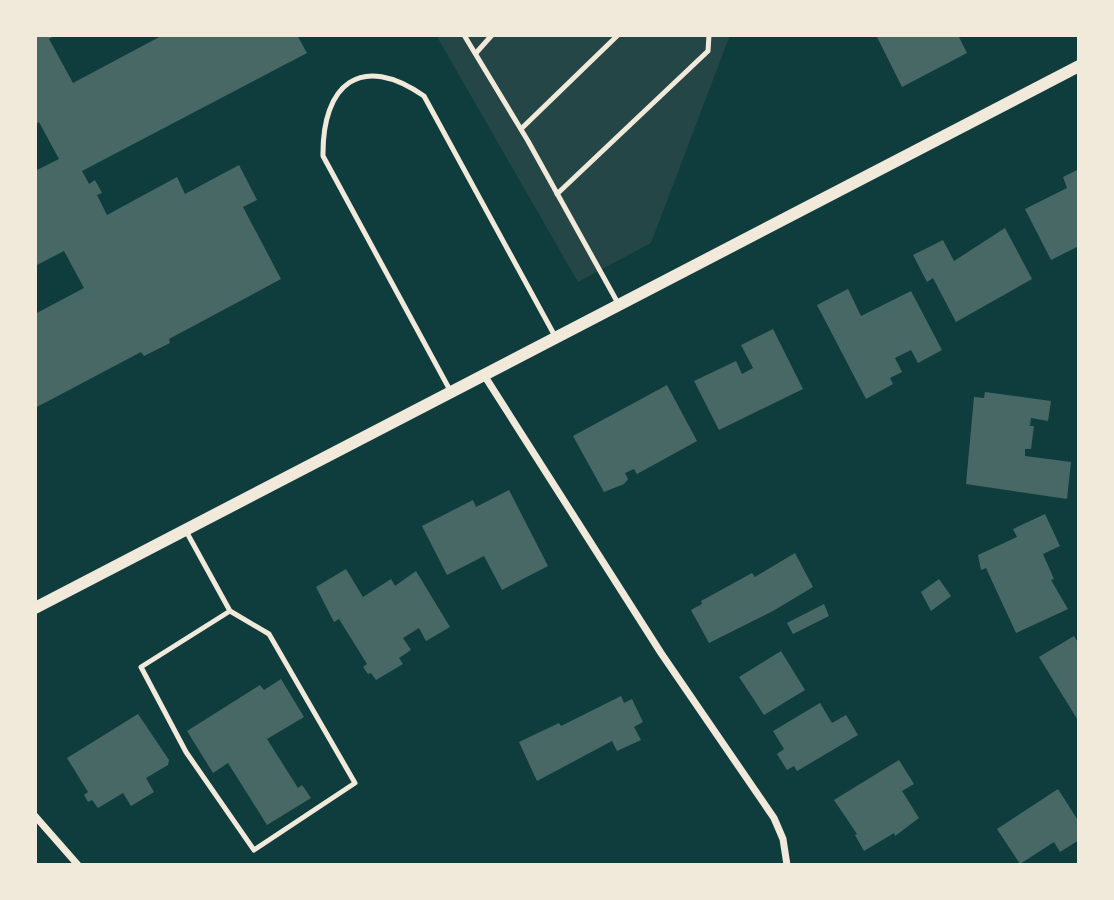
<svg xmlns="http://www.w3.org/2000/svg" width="1114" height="900" font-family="Lato,sans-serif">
  <rect width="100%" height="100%" fill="#0f3d3e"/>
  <path fill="#244646" d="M436,35h294l-79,208 -73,39z"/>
  <g fill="#486865">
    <path d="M35,35h21l-7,4 24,44 90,-48h134l10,18 -225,118 7,13 6,-4 7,13 -5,2 10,20 70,-38 8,17 54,-29 18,35 -14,7 38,72 -112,60 1,4 -26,13 -3,-4 -106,56v-94l49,-26 -20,-37 -29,15v-95l24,-12 -20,-37 -4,3z"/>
    <path d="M876,35h82l9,18 -65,34z"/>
    <path d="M1079,169v77l-28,14 -26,-51 42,-21 -4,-11z"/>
    <path d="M1005,228l27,51 -76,43 -23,-44 -6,4 -14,-27 30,-15 11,21z"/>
    <path d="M848,289l13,27 50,-25 31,59 -24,13 -7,-13 -16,8 7,14 -12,6 3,6 -27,15 -49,-94z"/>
    <path d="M773,329l30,60 -84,41 -25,-49 42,-20 6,13 11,-6 -12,-23z"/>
    <path d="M667,385l30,56 -60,33 -3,-5 -9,4 3,6 -4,5 -20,8 -31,-56z"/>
    <path d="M985,392l66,9 -3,20 -17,-3 -1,8h4l-3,23h-6v7l46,6 -4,37 -101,-15 8,-87 10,1z"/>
    <path d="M509,490l39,76 -46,24 -18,-34 -37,19 -25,-49 51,-26 3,7z"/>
    <path d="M1045,514l15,32 -17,8 11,25 -3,1 17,29 -52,24 -30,-65 -5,2 -3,-15 39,-18 -4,-8z"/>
    <path d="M795,553l18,34 -40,24 -64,32 -18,-33 11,-6 -1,-3 51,-28 3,4z"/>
    <path d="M346,569l17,28 28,-18 4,7 21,-15 34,56 -24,14 -7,-13 -16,10 8,12 -12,8 4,6 -27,16 -5,-7 -3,1 -5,-7 4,-3 -28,-45 -5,3 -18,-35z"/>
    <path d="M939,579l12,17 -20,15 -10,-19z"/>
    <path d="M824,604l5,12 -36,18 -6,-11z"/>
    <path d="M1074,636l5,8v78l-40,-65z"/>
    <path d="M781,651l24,39 -41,25 -25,-38z"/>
    <path d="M281,679l23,38 -37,22 31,49 4,-3 9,13 -44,27 -39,-62 -15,10 -26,-42 73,-46 4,5z"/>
    <path d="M621,696l3,7 8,-4 11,23 -9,5 7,13 -24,11 -5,-10 -75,40 -18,-39 40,-19 2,3z"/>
    <path d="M820,703l12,20 14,-8 12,20 -61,36 -3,-5 -7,4 -10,-16 7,-5 -11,-18z"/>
    <path d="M138,714l31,46 -1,5 -22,13 8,14 -23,14 -8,-13 -25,15 -6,-8 -4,2 -4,-7 4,-3 -21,-34z"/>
    <path d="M899,760l15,24 -12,7 17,27 -24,18 -1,-3 -30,18 -9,-16 2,-1 -23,-34z"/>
    <path d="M1058,789l21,33v18l-19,12 -6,-10 -34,22 -23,-35z"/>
  </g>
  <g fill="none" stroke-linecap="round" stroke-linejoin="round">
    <g stroke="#f1e9da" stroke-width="5">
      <path d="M464,35l64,106 91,164"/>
      <path d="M476,53l16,-18"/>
      <path d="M521,129l97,-94"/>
      <path d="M557,194l151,-143 1,-16"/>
      <path d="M451,392l-128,-236c-1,-72 38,-104 101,-60l132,242"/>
      <path d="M186,531l44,80 39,23 86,149 -101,67 -68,-98 -45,-85 89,-56"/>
    </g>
    <g stroke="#f1e9da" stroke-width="7">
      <path d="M484,375l177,278 113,165 9,21 4,26"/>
      <path d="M35,816l43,49"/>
    </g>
    <path stroke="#f1e9da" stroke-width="12" d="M35,608l1044,-542"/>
  </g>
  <rect width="1114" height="900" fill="none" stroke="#f1e9da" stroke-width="74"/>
</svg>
